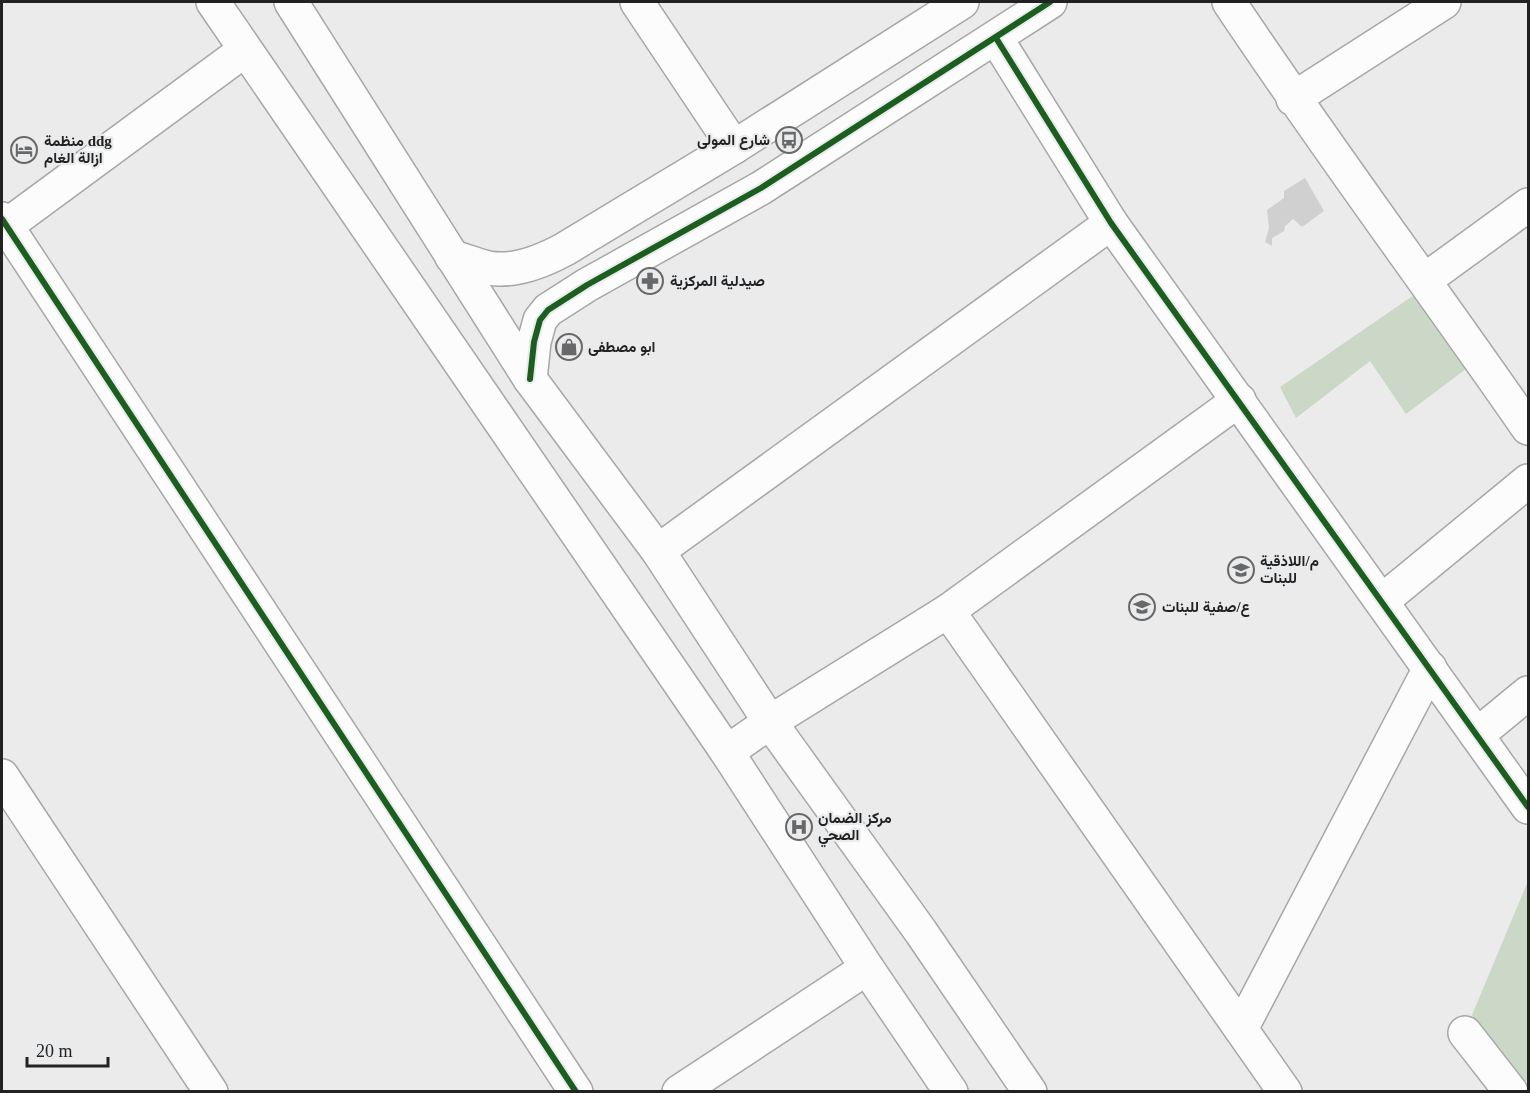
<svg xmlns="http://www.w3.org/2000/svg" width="1530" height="1093" font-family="'Times New Roman',Vazirmatn,serif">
  <rect width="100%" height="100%" fill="#ebebeb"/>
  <g fill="#ccd8c7">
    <path d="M1414,295l52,74 -60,45 -36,-53 -74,57 -16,-31z"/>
    <path d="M1528,881v198l-6,5 -50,-69z"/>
  </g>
  <path fill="#d0d0d0" d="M1305,178l19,33 -22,16 -9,-8 -8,7 -1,5 -12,7v8l-7,-4 4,-14 -2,-18 17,-12v-7z"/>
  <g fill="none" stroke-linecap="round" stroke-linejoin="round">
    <defs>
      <g id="minor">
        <path d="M637,2l97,145"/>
        <path d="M1229,2c96,144 200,283 299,426"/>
        <path d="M996,38l115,185 417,584"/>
        <path d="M1293,99l151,-97"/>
        <path d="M2,219l574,873"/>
        <path d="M2,229l243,-179"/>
        <path d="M452,257c12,3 24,8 36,11 27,5 55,-7 77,-19l169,-102 228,-145"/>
        <path d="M1425,280l103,-75"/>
        <path d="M530,379l4,-37 6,-22 8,-10 39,-25 174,-97 289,-186"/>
        <path d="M658,551l453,-328"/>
        <path d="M1382,601l146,-120"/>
        <path d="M948,611l337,481"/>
        <path d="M1477,735l51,-42"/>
        <path d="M727,752l43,-30 178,-111 291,-211"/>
        <path d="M2,776l209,316"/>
        <path d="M1241,1029l189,-361"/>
        <path d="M1465,1033l46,59"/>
        <path d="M679,1092l188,-124"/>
      </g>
      <g id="major">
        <path d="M213,2l514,750 140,216 84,124"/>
        <path d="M291,2l239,377 128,172 112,171 151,210 109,160"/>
      </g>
    </defs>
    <use href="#minor" stroke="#a7a7a7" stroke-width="36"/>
    <use href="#major" stroke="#a7a7a7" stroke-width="36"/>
    <use href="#minor" stroke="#fcfcfc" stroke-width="33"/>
    <use href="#major" stroke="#fcfcfc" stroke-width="33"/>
    <defs>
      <g id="cycleway">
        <path d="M996,38l115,185 417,584"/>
        <path d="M2,219l574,873"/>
        <path d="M530,379l4,-37 6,-22 8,-10 39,-25 174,-97 289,-186"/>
      </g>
    </defs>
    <use href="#cycleway" stroke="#eaebec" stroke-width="10"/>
    <use href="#cycleway" stroke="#1b5e20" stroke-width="6"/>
  </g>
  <defs>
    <symbol id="bus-ring" viewBox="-11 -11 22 22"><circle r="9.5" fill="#eaebec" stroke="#686869" stroke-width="1.5"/><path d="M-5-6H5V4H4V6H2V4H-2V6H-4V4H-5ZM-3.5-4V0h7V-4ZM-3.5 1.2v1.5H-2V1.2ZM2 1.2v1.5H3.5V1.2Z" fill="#686869"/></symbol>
    <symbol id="hotel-ring" viewBox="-11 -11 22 22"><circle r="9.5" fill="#eaebec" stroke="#686869" stroke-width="1.5"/><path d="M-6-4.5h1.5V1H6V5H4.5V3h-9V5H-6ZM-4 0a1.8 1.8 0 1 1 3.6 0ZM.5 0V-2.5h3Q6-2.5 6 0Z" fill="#686869"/></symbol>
    <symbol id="pharmacy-ring" viewBox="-11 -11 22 22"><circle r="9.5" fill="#eaebec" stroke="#686869" stroke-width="1.5"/><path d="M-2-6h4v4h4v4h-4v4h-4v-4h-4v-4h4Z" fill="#686869"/></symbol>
    <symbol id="shop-ring" viewBox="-11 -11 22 22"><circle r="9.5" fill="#eaebec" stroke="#686869" stroke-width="1.5"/><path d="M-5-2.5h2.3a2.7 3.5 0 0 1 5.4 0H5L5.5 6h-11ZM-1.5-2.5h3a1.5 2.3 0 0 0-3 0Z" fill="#686869"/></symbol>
    <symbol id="school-ring" viewBox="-11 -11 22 22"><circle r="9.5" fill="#eaebec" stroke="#686869" stroke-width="1.5"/><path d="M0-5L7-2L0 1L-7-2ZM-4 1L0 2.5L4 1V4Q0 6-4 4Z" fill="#686869"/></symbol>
    <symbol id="hospital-ring" viewBox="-11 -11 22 22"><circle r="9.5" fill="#eaebec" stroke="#686869" stroke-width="1.5"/><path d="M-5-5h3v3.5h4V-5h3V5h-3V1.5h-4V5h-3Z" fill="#686869"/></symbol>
  </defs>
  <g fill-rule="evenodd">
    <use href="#bus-ring" x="774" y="125" width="30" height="30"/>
    <use href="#hotel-ring" x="9" y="135" width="30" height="30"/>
    <use href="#pharmacy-ring" x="635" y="266" width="30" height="30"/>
    <use href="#shop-ring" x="554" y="332" width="30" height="30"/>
    <use href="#school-ring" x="1226" y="555" width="30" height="30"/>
    <use href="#school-ring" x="1127" y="592" width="30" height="30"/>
    <use href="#hospital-ring" x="784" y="812" width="30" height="30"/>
  </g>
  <g text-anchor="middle" stroke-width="4.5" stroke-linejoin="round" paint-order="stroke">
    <g font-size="15" font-weight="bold" fill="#222223" stroke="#eaebec" text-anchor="start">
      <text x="770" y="145" text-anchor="end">شارع المولى</text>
      <text x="44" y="146">منظمة ddg<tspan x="44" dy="17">ازالة الغام</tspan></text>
      <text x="670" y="286">صيدلية المركزية</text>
      <text x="588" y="352">ابو مصطفى</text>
      <text x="1260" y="566">م/اللاذقية<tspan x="1260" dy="17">للبنات</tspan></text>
      <text x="1162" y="612">ع/صفية للبنات</text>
      <text x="818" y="823">مركز الضمان<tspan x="818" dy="17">الصحي</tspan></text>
    </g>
  </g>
  <rect width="1530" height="1093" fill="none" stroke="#222223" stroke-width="6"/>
  <path d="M27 1057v9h81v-9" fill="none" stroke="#222223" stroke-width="3"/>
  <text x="36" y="1057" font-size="18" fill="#222223" stroke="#eaebec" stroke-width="4.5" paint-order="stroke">20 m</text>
</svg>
